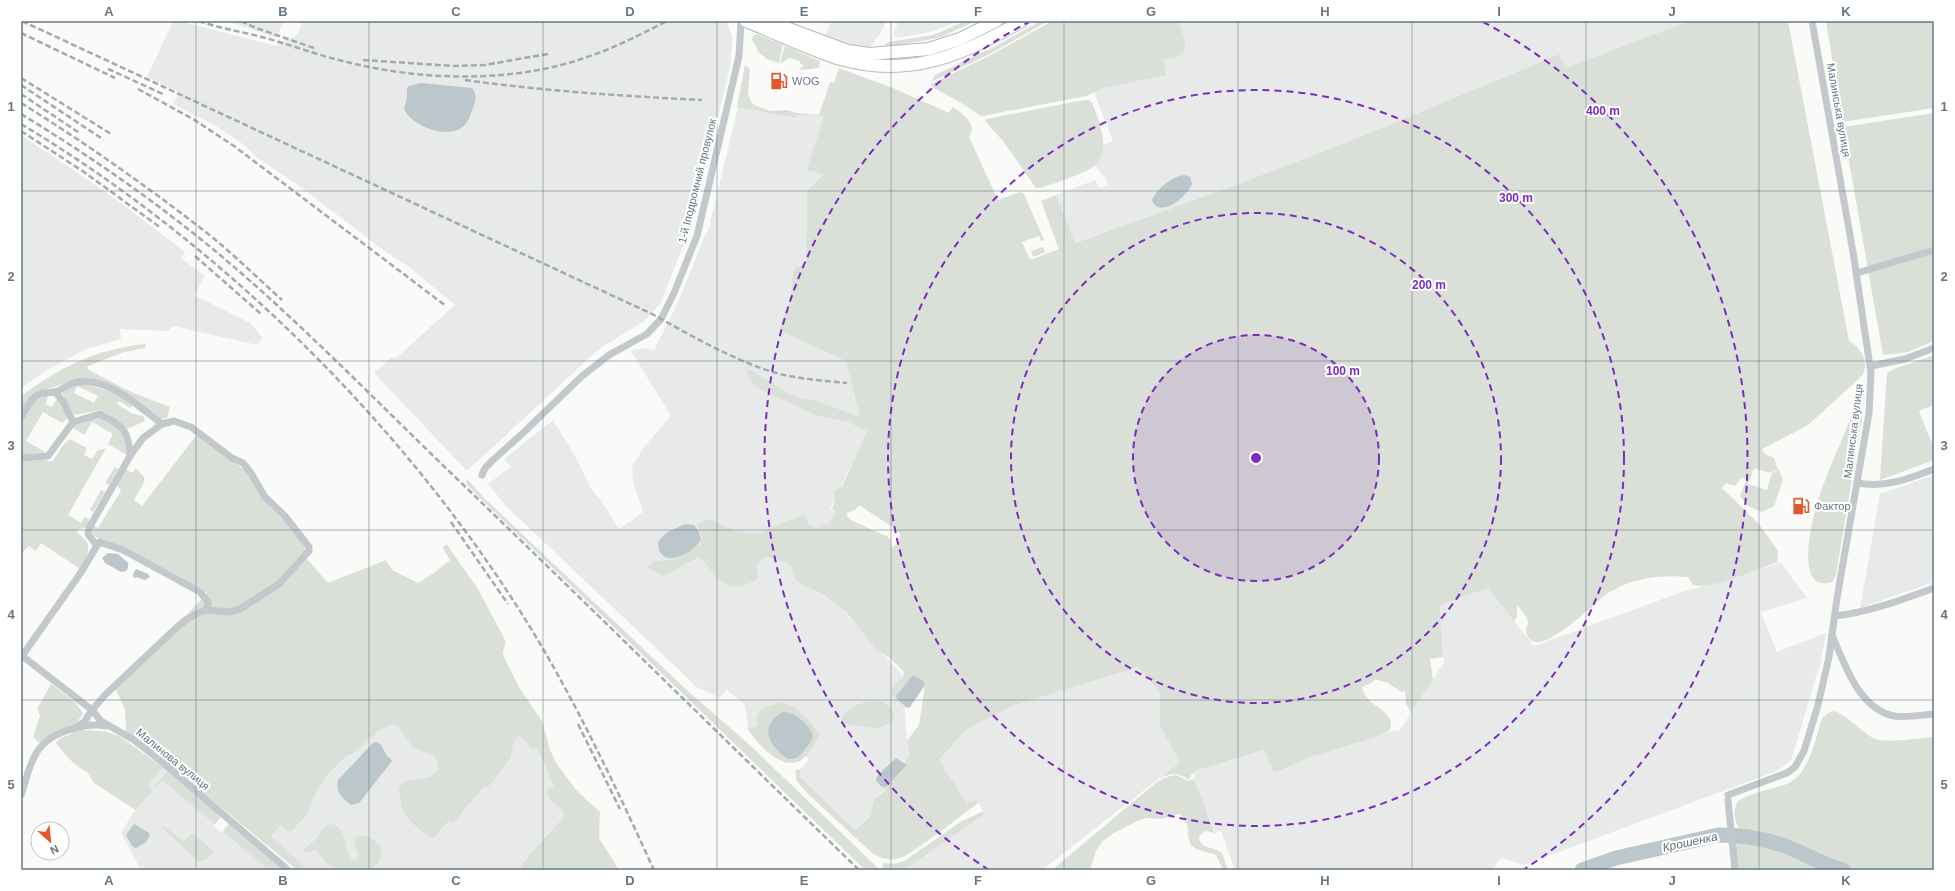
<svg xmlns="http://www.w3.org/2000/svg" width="1955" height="891" font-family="Helvetica,sans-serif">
  <rect width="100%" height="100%" fill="#fafaf8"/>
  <!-- built -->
  <g fill="#e8e9e9">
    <path d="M 173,21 L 179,21 L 276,46 L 298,34 L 303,21 L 726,21 L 732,36 L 732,47 L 730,67 L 697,203 L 690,227 L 661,303 L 643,322 L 599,349 L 467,471 L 374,373 L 392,357 L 395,359 L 455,305 L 407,265 L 390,255 L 303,189 L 258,158 L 240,142 L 216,126 L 173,104 L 179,92 L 147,77 Z"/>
    <path d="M 227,21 L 283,21 L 277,38 Z"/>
    <path d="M 832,21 L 886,21 L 880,34 L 870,47 L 844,44 L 824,38 Z"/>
    <path d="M 899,21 L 958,21 L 931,32 L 897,38 L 893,34 Z"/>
    <path d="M 1060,21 L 1689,21 L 1565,68 L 1560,54 L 1360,137 L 1233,186 L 1074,243 L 1056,195 L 1095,180 L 1099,188 L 1108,185 L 1105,178 L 1095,165 L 1098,163 L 1103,153 L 1103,145 L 1113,141 L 1094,92 L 1086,96 L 981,116 L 954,99 Z"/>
    <path d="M 738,107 L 796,118 L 797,115 L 824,116 L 806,170 L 824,174 L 807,191 L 806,267 L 795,267 L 793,271 L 790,300 L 780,330 L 847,361 L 860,417 L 870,427 L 830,508 L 836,512 L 833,599 L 902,675 L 909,768 L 874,799 L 870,817 L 855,830 L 800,777 L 800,770 L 809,759 L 806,756 L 800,761 L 786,763 L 766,751 L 748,729 L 745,705 L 727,690 L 720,698 L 698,688 L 507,507 L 488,484 L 511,467 L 504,459 L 553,420 L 578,461 L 590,487 L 603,503 L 619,529 L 643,512 L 633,481 L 632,466 L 645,446 L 671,416 L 631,351 L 643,348 L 654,350 L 677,305 L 706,233 L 711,226 L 710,223 Z"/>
    <path d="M 21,135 L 113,197 L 185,252 L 181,258 L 205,276 L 194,295 L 250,323 L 263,338 L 257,345 L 173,326 L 168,331 L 120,329 L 121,339 L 86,349 L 47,370 L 21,388 Z"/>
    <path d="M 1934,475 L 1934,582 L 1860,608 L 1880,494 Z"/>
    <path d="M 1780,562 L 1807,598 L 1761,612 L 1777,652 L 1826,633 L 1819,670 L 1817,673 L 1792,758 L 1786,765 L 1774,772 L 1524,865 L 1502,858 L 1498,861 L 1493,870 L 1235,870 L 1221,831 L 1215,832 L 1207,811 L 1204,810 L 1194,779 L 1195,773 L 1198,770 L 1264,750 L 1274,773 L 1313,756 L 1396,730 L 1399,731 L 1444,663 L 1440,605 L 1488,588 L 1534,646 L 1682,592 L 1746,574 Z"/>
    <path d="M 1138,667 L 1160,692 L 1160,726 L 1180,762 L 1042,870 L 908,870 L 906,868 L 983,815 L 984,812 L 976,799 L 967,803 L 939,760 L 963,733 L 971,726 L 1015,705 Z"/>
    <path d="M 389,713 L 530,734 L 594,870 L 308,870 L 271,836 L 319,783 Z"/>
    <path d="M 163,767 L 221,817 L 214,826 L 221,833 L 229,824 L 282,870 L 141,870 L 121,833 L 133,813 L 153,790 L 148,785 Z"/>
  </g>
  <!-- green -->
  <g fill="#dadfd7" fill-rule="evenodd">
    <path d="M 966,21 L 976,21 L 941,37 L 891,47 L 884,45 L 889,42 L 933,35 Z"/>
    <path d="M 1040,21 L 1048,21 L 988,55 L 931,82 L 935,75 L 996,46 Z"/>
    <path d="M 1052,21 L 1179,21 C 1185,44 1195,56 1164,59 L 1166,75 L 1103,88 L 1086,96 L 982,116 L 962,103 L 932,87 L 931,84 L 989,56 Z"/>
    <path d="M 1689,21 L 1788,21 L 1849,341 C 1861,347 1870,363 1862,376 L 1808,425 L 1762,449 L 1764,453 L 1774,458 L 1778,469 L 1770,473 L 1754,468 L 1748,484 L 1767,490 L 1772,473 L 1779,469 L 1783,480 L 1774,506 L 1762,512 L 1748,506 L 1740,496 L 1746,480 L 1742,477 L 1735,486 L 1726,483 L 1722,488 L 1759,524 L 1778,551 L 1777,562 C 1759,569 1710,590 1693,585 L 1688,577 C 1665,575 1640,577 1619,587 C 1614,590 1607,593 1603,597 C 1592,606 1544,653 1531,640 C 1527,637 1526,634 1526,629 C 1532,619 1523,613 1517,605 L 1517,616 L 1514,621 L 1488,588 L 1440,605 L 1443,657 L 1430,659 L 1433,680 L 1411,712 L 1406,704 L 1405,691 L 1401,692 L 1388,683 L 1375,679 L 1373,682 L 1362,687 C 1363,692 1365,696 1368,699 C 1376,708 1395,714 1390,730 L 1376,737 L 1313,756 L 1274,773 L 1264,750 L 1198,770 L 1191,775 L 1189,780 C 1179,772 1169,773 1159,779 L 1180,762 L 1160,726 L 1160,692 L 1138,667 L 1015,705 L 971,727 L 963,733 L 939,760 L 967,803 L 976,799 L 978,803 C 964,813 910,857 897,859 C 888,861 878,857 871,852 L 807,793 L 797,781 L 795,772 L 797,769 L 800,770 L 800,777 L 855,830 L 870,817 L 874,799 L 886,790 L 882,787 L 887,786 L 907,766 L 905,763 L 909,756 L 907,741 L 919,725 L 925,685 L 913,675 L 896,696 L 897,699 L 890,693 C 892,684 904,681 904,672 L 890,658 L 877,650 L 846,612 L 823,594 L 799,583 L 795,578 L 791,566 L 787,562 L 767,557 L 763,558 L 758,562 L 757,567 L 758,578 C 754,582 750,583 744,585 C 722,593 713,567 698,557 L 664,576 L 648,568 L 648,566 L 654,561 L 673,560 L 678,558 L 701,544 L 702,536 L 697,525 L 706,520 L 712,520 L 735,531 L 752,534 L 761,533 L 767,529 L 803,515 L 806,517 L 808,523 L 818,529 L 823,524 L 829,525 L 836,512 L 832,508 L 835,500 L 834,491 L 842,486 L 846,478 L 867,431 L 848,422 L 816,415 L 763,391 L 755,385 L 746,374 L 749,369 L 789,394 L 803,399 L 814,400 L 860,417 L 846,361 L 779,330 L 790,300 L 793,271 L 795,267 L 806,266 L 807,191 L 824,174 L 806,170 L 824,116 L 797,115 L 796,118 L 737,107 L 745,65 L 750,69 L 748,93 L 751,102 L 754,105 L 771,111 L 787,110 L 797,113 L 819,115 L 830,82 L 834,83 L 839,68 L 893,88 L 949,113 L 953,107 C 963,114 978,124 969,137 L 998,200 L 1020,192 L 1024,194 L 1044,240 L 1041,241 L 1039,236 L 1022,242 L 1030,260 L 1059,249 L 1041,201 L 1056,195 L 1075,243 L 1233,186 L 1360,137 L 1560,54 L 1565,68 ZM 859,505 L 894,528 L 900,534 L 899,543 L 891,548 L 891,541 L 888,537 L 851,520 L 847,516 L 847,513 L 855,510 Z"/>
    <path d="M 1826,21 L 1934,21 L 1934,108 L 1842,122 Z"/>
    <path d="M 756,34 L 783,45 L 779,63 L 767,59 L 757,51 L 758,50 L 752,40 L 753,36 Z"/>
    <path d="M 785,46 L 820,61 L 819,68 L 801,70 L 800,69 L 804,65 L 800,64 L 800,61 L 790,58 L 780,63 Z"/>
    <path d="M 1084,100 L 1089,100 L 1092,103 C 1098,118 1109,145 1100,160 C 1093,172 1053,184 1039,188 L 1036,188 L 1003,141 L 985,121 L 986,119 Z"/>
    <path d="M 1934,113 L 1934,341 L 1908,352 L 1883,355 L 1843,127 Z"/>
    <path d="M 1043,247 L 1045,252 L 1033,257 L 1031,251 Z"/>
    <path d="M 146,344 L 145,348 L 124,352 L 88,366 L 87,369 L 131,392 L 170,407 L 167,418 L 161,419 L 125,393 L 72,381 L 45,390 L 21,412 L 21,396 C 61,367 96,349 146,344 Z"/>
    <path d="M 1934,355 L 1934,405 L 1919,411 L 1934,449 L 1934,460 L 1880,480 L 1887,373 L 1894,369 Z"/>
    <path d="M 85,384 L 118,394 L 132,404 L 132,406 L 130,408 L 119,401 L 117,404 L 133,414 L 143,416 L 145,420 L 143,422 L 127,429 L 120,422 L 101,410 L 74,415 L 62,393 L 77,385 ZM 77,386 L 98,396 L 94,403 L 74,393 Z"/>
    <path d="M 42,396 L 48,396 L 46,404 L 52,407 L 57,399 L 61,402 L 67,418 L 62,423 L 43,412 L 26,441 L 45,452 L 21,455 L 21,422 L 34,403 Z"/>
    <path d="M 1858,409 L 1862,411 L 1862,418 L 1836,575 L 1832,582 C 1788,595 1817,500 1824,483 C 1832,461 1842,440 1851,418 L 1854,411 Z"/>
    <path d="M 99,416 L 122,430 L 127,454 L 125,454 L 108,444 L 113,434 L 92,422 L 84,435 L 72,427 L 75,424 Z"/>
    <path d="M 198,433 L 220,453 L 246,471 L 258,490 L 303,542 L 307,559 L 328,583 L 386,560 L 392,570 L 418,583 L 434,573 L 450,560 L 443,548 L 445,545 L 447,545 L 478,589 L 506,642 L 503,651 L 503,655 L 520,689 L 542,721 L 550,750 L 556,763 L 577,791 L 600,812 L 599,838 L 619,870 L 520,870 L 521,865 L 564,817 L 564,812 C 558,803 549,805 547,790 L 554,786 L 537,748 L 531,749 L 523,738 L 519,736 L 514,740 L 510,759 L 488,787 L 483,787 L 453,823 L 449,820 L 434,838 C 423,833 406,820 402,808 C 400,802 401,795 398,789 L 404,782 C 419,778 449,780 434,755 L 413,748 L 398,725 L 393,724 L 380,730 L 351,755 L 347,755 L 330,772 L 317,790 L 307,814 L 292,831 L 287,831 L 281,825 L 271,836 L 308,870 L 297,870 L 149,748 L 126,731 L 125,709 L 115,688 L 146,659 L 207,593 L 134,553 L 98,538 L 93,535 L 91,531 L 93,524 L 98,528 L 121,491 L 117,485 L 126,469 L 132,473 L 136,468 L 144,477 L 144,482 L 134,500 L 142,506 Z"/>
    <path d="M 70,439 L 87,448 L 84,455 L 92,459 L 97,451 L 106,448 L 68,515 L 81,523 L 85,517 L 90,520 L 85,528 L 79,529 L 77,533 C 94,544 89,554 80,569 L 41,543 L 36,551 L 29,546 L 21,554 L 21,461 L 45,460 L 52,462 L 64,444 Z"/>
    <path d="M 115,467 L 118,469 L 109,485 L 105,483 Z"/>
    <path d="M 467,479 L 484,498 L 690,693 L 752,747 L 880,870 L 865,870 L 473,491 L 466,483 Z"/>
    <path d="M 101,490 L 105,492 L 93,512 L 90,510 Z"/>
    <path d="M 51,684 L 75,702 L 83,713 C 79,725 50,741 38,742 L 33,737 L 40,716 L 37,709 Z"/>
    <path d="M 869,701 C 881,701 891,702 894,715 L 892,722 L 878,728 L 843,724 L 841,721 C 844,709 858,704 869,701 Z"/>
    <path d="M 779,703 C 794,702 810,721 819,733 C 818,741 813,746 809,752 C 790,780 759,747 748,729 L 757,726 C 755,708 764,708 779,703 ZM 771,720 L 813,738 L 803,753 L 791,760 C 774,752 763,739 771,720 Z"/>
    <path d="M 1835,711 C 1849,717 1859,730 1873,738 C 1884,744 1920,738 1934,737 L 1934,870 L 1735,870 L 1730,835 L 1744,835 C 1735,824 1731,814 1738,801 C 1753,792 1771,790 1787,784 C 1810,774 1815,739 1822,718 L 1828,713 Z"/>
    <path d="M 80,730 L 104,731 L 119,736 L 163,767 L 148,785 L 153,790 L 136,810 L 94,783 L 87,772 L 81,769 L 68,758 L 56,743 L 59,739 Z"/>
    <path d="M 167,771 L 221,817 L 215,824 L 162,780 L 156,787 L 155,786 Z"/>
    <path d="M 1176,775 L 1188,781 L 1194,779 L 1215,834 C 1208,830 1203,830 1199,837 C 1200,850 1214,846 1222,853 L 1228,870 L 1223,870 L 1216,855 C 1211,853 1196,850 1193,847 C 1184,838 1193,821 1179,814 L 1161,819 L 1147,818 L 1137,821 L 1112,834 L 1102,842 L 1096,851 L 1090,870 L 1052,870 L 1157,782 L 1167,777 Z"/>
    <path d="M 984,811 L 983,815 L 907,868 L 908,870 L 885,870 L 882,865 L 884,863 L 894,864 L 904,861 L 962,821 Z"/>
    <path d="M 229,824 L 282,870 L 269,870 L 225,833 L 222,833 Z"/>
    <path d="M 333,824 C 349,832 343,848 352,860 L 356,860 L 359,856 L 355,844 L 355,839 C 363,831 374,840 381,846 C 382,870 369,870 350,870 C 342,870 335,870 329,865 C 323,861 321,855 317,850 L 304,852 L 303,850 L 315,840 L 327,825 Z"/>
    <path d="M 162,825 L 184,842 L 192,833 L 214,851 L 206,860 L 198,861 L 163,828 Z"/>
  </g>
  <!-- water -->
  <g fill="#bbc7cb">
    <path d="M 421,83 L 472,88 C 477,94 476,100 473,108 C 470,115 468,124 461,128 C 445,139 411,125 404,109 L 407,98 L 407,88 L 409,86 Z"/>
    <path d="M 1184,175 L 1190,177 L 1192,184 C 1188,196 1159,220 1152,200 C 1157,188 1172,177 1184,175 Z"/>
    <path d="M 685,524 L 694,525 L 699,532 L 701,540 C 692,554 659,572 658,542 L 666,533 Z"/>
    <path d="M 108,553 L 118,554 L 128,563 L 128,568 L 126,571 L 121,572 L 105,563 L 102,558 Z"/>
    <path d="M 136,569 L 148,574 L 150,577 L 145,580 L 136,577 L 134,579 L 133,574 Z"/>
    <path d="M 913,675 L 923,681 L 925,685 L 910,707 L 907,708 L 897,699 L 896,696 Z"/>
    <path d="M 783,712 C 793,711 809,724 813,735 C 813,740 809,744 806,748 C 803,753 798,759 792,759 C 787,760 782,755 779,752 C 764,738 764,722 783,712 Z"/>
    <path d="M 374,742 C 382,742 382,748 386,754 C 387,757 391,758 392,761 L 359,803 L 351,805 C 343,798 335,793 338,780 Z"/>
    <path d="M 896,758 L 907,765 L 887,786 L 882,787 L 876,781 L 877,776 Z"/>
    <path d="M 134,824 L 149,833 L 150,835 L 146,842 L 136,848 L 132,846 L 126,835 Z"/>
  </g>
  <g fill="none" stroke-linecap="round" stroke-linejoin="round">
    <!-- river -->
    <path stroke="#bbc7cb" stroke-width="15" d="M 1582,870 L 1616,858 L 1718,835 C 1740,835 1761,838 1782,845 C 1803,852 1820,864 1843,870"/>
    <!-- primary casing -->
    <g stroke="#b5babe" stroke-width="14">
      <g id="primary">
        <path d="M 746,21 C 776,33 806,48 837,58 C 908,79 961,56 1022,21"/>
        <path d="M 768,21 L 848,51 L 869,54 L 929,49 L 960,39 L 996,21"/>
      </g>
    </g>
    <!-- street -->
    <g stroke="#c3c8cc" stroke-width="7">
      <path d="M 1857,273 L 1934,250"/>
      <path d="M 1871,366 L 1905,359 L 1934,348"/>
      <path d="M 55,392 L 63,401 L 73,422"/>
      <path d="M 21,417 C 26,410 31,397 40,394 C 45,392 51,393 56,392 C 63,389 70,383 78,382 C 109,377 139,407 162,424 L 174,421 L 191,427 L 232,458 L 243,463 L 251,473 L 265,497 L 285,516 L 309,547 L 309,551 L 279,584 L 240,609 L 229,612 L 207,610 L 198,613 L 187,619 L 176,628 L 105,695 L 92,710 L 84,722 L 73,729"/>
      <path d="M 130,456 L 143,438 L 162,424"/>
      <path d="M 21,458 L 48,456 L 73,422 L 100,414 C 122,426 129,429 130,456 L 89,528 L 88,534 L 97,546"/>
      <path d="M 482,475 L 485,468 L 493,460 L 522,434 L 581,377 L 609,355 L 647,334 L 661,319 L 674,293 L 697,236 L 739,56 L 741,21"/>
      <path d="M 1857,483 C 1886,488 1908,479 1934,469"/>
      <path d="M 1835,616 C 1869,612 1901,600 1934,588"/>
      <path d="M 1832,635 C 1844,663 1859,709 1894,716 C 1907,718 1921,715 1934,714"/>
      <path d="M 21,655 L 92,710 L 101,721 L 134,740 L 161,761 L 288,870"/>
      <path d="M 22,656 L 82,571 L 99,542 L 123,550 L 200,592 L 208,602 L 207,610"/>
      <path d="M 21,795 C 26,781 29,764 37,752 C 49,732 85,722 107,726"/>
      <path d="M 1728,795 L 1787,773 L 1795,767 L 1804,751 L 1818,705 L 1829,657 L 1837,598 L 1869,413 L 1871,373 L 1853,252 L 1812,21"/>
      <path d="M 1728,800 L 1735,870"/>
    </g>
    <!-- primary -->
    <use href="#primary" stroke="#fff" stroke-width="12"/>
    <!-- rail -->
    <g stroke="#a2aab0" stroke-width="2.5" stroke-dasharray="6 3" stroke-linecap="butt">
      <path d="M 22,21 L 652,314 C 690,335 738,363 780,374 C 802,379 824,381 847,383"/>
      <path d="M 199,21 C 219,28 238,31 258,36 C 289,44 319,56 351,63 C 425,81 515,83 587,57 C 615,48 641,34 667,21"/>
      <path d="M 241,21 L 256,28 L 314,48"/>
      <path d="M 21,33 L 115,78"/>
      <path d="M 363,60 L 454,66 L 484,65 L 548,54"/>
      <path d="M 108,69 L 163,94"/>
      <path d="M 21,78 L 111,134"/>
      <path d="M 465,80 C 544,91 622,96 702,100"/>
      <path d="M 21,85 L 104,140"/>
      <path d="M 138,89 L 193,119 L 234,146 L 446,306"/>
      <path d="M 21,94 L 78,132"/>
      <path d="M 21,103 C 87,144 151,189 212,237 C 236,257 259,279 282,300"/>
      <path d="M 21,114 C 90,156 158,203 220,255 C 301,323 375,400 452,474 C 588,605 723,738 859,870"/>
      <path d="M 21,124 C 227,247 420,440 542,647 C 584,719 619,794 654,870"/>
      <path d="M 21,131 L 84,172 L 161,228"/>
      <path d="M 195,256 L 261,314"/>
      <path d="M 451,522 L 508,604"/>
      <path d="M 578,724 L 620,809"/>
    </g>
  </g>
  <!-- grid -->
  <path fill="none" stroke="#657683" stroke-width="1" stroke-opacity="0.55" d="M 196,21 L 196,870M 369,21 L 369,870M 543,21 L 543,870M 717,21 L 717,870M 891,21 L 891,870M 1064,21 L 1064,870M 1238,21 L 1238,870M 1412,21 L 1412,870M 1586,21 L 1586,870M 1759,21 L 1759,870M 21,191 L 1934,191M 21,361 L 1934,361M 21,530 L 1934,530M 21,700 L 1934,700"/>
  <!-- distance rings -->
  <circle cx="1256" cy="458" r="123" fill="#7b2cbf" fill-opacity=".12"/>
  <g fill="none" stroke="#7b2cbf" stroke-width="2" stroke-dasharray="7 5">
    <circle cx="1256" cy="458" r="123"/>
    <circle cx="1256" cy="458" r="245"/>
    <circle cx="1256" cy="458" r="368"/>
    <path d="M989 870A491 491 0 0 1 1029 22M1483 22A491 491 0 0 1 1523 870"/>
  </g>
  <!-- icons -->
  <defs>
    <g id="fuel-bare" transform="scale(1.38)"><path d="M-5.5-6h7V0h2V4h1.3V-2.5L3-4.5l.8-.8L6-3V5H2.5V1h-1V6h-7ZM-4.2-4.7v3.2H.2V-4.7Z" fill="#e4572e" stroke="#fff" stroke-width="2.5" paint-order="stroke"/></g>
  </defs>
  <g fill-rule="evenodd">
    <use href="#fuel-bare" x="779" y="81"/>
    <use href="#fuel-bare" x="1801" y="506"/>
  </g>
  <g text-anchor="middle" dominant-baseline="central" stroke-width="4" stroke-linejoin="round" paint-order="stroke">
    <!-- poi labels -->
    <g font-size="11" fill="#657683" stroke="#fff" text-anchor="start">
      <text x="792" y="81">WOG</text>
      <text x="1814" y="506">Фактор</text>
    </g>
    <!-- street labels -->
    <g font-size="11" fill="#657683" stroke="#fff">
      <text transform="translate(1839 110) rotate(80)">Малинська вулиця</text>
      <text transform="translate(697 181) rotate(-76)">1-й Іподромний провулок</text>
      <text transform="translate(1853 431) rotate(-83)">Малинська вулиця</text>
      <text transform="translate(173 759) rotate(39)">Малинова вулиця</text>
    </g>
    <!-- water labels -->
    <g font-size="12" font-style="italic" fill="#60757c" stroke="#fff">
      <text transform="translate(1690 842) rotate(-12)">Крошенка</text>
    </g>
  </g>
  <circle cx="1256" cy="458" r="6" fill="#7b2cbf" stroke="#fff" stroke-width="2"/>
  <g font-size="12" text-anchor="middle" font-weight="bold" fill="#7b2cbf" stroke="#fff" stroke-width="4" stroke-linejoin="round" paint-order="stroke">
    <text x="1603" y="115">400 m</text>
    <text x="1516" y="202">300 m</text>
    <text x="1429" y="289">200 m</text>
    <text x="1343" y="375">100 m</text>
  </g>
  <!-- border -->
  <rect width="1955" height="891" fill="none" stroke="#ffffff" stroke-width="44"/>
  <!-- north arrow -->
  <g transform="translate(50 841) rotate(153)"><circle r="19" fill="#ffffff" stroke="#c1c8cd"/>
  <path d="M0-3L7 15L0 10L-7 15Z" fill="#e4572e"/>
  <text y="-6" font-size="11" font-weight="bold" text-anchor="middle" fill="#657683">N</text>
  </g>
  <rect x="22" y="22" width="1911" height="847" fill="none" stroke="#657683" stroke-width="1.5"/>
  <g font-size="13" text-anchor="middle" font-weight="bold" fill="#657683">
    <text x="109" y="16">A</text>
    <text x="283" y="16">B</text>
    <text x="456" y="16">C</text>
    <text x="630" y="16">D</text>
    <text x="804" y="16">E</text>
    <text x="978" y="16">F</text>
    <text x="1151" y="16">G</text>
    <text x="1325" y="16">H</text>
    <text x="1499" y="16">I</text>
    <text x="1672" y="16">J</text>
    <text x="1846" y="16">K</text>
    <text x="11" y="111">1</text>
    <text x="1944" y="111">1</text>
    <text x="11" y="281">2</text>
    <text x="1944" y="281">2</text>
    <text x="11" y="450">3</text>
    <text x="1944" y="450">3</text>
    <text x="11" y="619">4</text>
    <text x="1944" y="619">4</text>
    <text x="11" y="789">5</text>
    <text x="1944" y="789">5</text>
    <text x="109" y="885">A</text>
    <text x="283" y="885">B</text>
    <text x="456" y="885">C</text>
    <text x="630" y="885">D</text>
    <text x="804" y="885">E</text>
    <text x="978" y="885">F</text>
    <text x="1151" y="885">G</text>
    <text x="1325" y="885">H</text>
    <text x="1499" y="885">I</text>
    <text x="1672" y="885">J</text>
    <text x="1846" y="885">K</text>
  </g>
</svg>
